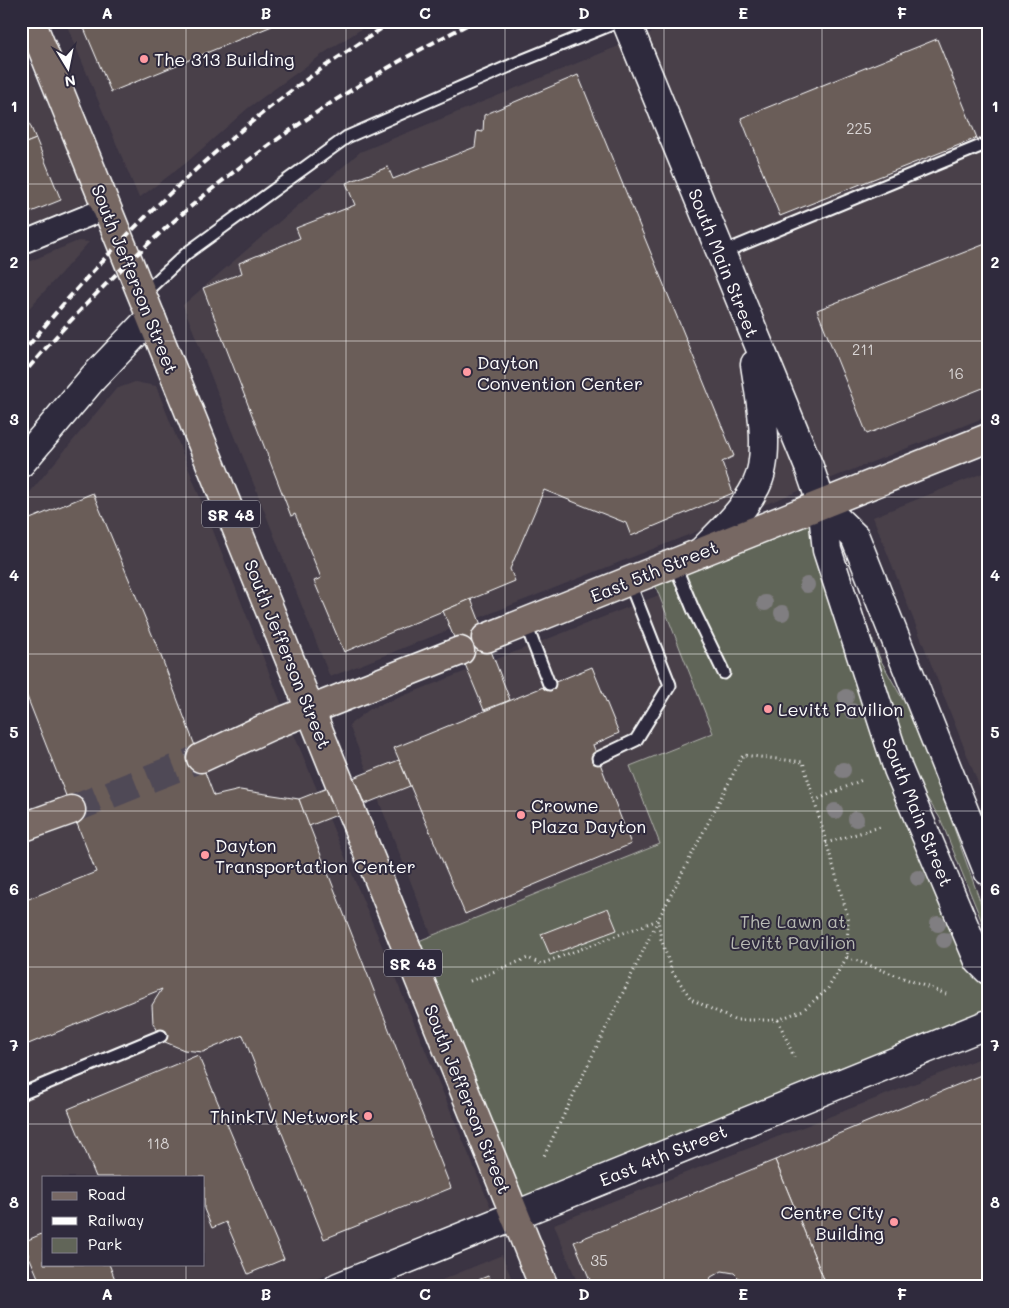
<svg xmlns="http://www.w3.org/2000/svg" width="1009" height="1308" font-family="Mali,sans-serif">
  <rect width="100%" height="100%" fill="#3b3443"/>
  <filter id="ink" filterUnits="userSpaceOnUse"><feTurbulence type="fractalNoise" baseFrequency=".02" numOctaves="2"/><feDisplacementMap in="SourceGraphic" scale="10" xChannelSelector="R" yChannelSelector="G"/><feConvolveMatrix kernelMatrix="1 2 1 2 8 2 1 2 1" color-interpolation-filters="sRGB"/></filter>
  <g filter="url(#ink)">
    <!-- built -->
    <g fill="#49404a" fill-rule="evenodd">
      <path d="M 65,21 L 374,21 L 327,51 L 248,108 L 186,163 L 139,198 Z"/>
      <path d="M 680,21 L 988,21 L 988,416 L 330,677 L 183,305 L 360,152 Z"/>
      <path d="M 21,41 L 89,201 L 21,230 Z"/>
      <path d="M 78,241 L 89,242 L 21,317 L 21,265 Z"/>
      <path d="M 135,382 L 156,386 L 283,708 L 491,1208 L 297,1287 L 21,1287 L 21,503 L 116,389 ZM 44,1177 L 204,1177 L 204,1264 L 44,1264 Z"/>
      <path d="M 988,471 L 988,808 L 873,517 Z"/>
      <path d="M 659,595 L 713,733 L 661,844 L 432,936 L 349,725 L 370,709 Z"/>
      <path d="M 988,1055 L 988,1287 L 579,1287 L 554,1224 Z"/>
      <path d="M 502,1255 L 515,1287 L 425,1287 Z"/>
    </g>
    <!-- green -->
    <g fill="#616558" stroke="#b0b2ac">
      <path d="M 822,505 L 827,550 L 988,970 L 988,1024 L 515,1215 L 406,946 L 660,844 L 630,766 L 713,733 L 650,572 Z"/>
      <path d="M 852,588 L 880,659 L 917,725 L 988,923 L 988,937 L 940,818 L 915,780 Z"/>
    </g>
    <!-- building -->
    <g fill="#6a5d59" stroke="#fff">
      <path d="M 81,21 L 270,21 L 272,26 L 111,92 Z"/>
      <path d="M 937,39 L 977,138 L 780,216 L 741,118 Z"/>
      <path d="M 578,75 L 734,456 L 722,462 L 733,493 L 631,536 L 626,523 L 544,490 L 510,569 L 515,581 L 344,652 L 314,581 L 321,578 L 295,514 L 291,516 L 203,288 L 242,273 L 239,263 L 300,238 L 296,228 L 355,205 L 346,183 L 388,167 L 393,179 L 475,147 L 477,131 L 483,132 L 484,115 Z"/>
      <path d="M 21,104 L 36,139 L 21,145 Z"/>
      <path d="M 36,139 L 61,200 L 21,216 L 21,145 Z"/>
      <path d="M 988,243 L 988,386 L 867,434 L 817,310 Z"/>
      <path d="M 93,493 L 161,656 L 214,796 L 240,790 L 299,799 L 451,1188 L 324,1239 L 243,1035 L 203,1052 L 184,1050 L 165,1042 L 153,1023 L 152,1005 L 162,989 L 21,1047 L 21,902 L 96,872 L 24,689 L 21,691 L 21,528 L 30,519 Z"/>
      <path d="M 471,599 L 510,700 L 484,710 L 443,611 Z"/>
      <path d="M 592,667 L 619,733 L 593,745 L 631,844 L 465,914 L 394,748 Z"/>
      <path d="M 399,760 L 410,786 L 309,826 L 299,799 Z"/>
      <path d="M 608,908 L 617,930 L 550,955 L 541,934 Z"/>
      <path d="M 198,1055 L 284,1259 L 248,1274 L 226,1222 L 212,1228 L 204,1209 L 204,1177 L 96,1177 L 68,1109 Z"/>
      <path d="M 981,1075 L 988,1092 L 988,1285 L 983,1287 L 827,1287 L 775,1160 Z"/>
      <path d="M 775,1160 L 827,1287 L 742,1287 L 738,1277 L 734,1273 L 722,1271 L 711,1277 L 707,1287 L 593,1287 L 574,1242 Z"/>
      <path d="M 44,1233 L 44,1264 L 109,1264 L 118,1287 L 42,1287 L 23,1242 Z"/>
      <path d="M 488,1276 L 493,1287 L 461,1287 Z"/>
    </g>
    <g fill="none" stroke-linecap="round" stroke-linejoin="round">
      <!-- primary-tunnel -->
      <path stroke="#4f4856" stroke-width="28" stroke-dasharray="28 14" stroke-linecap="butt" d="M 71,810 L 201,758"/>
      <!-- service casing -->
      <g stroke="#fff" stroke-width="15">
        <g id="service">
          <path d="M 721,253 L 988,143"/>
          <path d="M 142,295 L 187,253 L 347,137 L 521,61 L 620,21"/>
          <path d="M 674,563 L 693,609 L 724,673"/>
          <path d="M 525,622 L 549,684"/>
          <path d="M 598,758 L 636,740 L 670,685 L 629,581"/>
          <path d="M 21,1094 L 161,1036"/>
        </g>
      </g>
      <!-- minor casing -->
      <g stroke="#fff" stroke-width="25">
        <path id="minor" d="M 21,243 L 107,208"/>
      </g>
      <!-- tertiary casing -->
      <g stroke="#fff" stroke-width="31">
        <g id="tertiary">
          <path d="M 626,21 L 809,467 L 822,505 L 827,550 L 898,769 L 979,961 L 988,970"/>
          <path d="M 21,463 L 93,378 L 151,317"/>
          <path d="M 822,505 L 855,537 L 988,871"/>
          <path d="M 701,552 C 721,532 743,512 756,486 C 772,454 760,399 755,364"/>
        </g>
      </g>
      <!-- secondary casing -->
      <g stroke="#fff" stroke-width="31">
        <path id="secondary" d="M 338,1287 L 988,1024"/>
      </g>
      <!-- primary casing -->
      <g stroke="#fff" stroke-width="31">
        <g id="primary">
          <path d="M 31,21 L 544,1287"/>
          <path d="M 486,638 L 988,438"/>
          <path d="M 201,758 L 270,726 L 460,651"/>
          <path d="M 21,828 L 71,810"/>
        </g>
      </g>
      <!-- path -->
      <g stroke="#fff" stroke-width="3" stroke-dasharray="1 4" stroke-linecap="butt">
        <path d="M 814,801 L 862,780"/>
        <path d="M 826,843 L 880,827"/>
        <path d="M 847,957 L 946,994"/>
        <path d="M 470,981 L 528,958 L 541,964 L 658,920 L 743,755 L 803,762 L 848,917 L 847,957 L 827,990 L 803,1010 L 778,1020 L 734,1020 L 691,999 L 672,971 L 661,939 L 658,920 L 543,1158"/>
        <path d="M 778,1020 L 794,1057"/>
      </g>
      <!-- service -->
      <use href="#service" stroke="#2f2a3d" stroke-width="11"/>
      <!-- minor -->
      <use href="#minor" stroke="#2f2a3d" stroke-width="21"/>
      <!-- tertiary -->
      <use href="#tertiary" stroke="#2f2a3d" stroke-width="28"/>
      <!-- secondary -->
      <use href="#secondary" stroke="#2f2a3d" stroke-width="28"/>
      <!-- primary -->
      <use href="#primary" stroke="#776864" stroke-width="28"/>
      <!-- rail -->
      <g stroke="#fff" stroke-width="4" stroke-dasharray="8 4" stroke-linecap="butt">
        <path d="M 21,355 C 101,254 203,155 307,79 C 335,59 364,41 392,21"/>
        <path d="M 21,377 C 146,227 300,108 475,21"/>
      </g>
    </g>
    <!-- trees -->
    <g fill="#807e81">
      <circle cx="807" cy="585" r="8"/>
      <circle cx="765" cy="603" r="8"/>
      <circle cx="782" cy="613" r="8"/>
      <circle cx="846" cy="697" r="8"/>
      <circle cx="852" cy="711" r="8"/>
      <circle cx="843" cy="770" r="8"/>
      <circle cx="835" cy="811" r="8"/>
      <circle cx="856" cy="819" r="8"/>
      <circle cx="918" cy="878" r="8"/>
      <circle cx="938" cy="924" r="8"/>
      <circle cx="944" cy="940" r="8"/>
    </g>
  </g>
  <!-- grid -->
  <path fill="none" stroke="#fff" stroke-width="1" stroke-opacity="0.55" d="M 186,21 L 186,1177M 346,21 L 346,1287M 505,21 L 505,1287M 664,21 L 664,1287M 822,21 L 822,1287M 21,184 L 988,184M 21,341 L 988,341M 21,497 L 988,497M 21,654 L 988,654M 21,811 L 988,811M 21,967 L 988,967M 21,1124 L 988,1124M 186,1264 L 186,1287"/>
  <!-- markers -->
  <g fill="#ff9aa2" stroke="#2f2a3d" stroke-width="2">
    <circle cx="144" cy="59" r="5"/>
    <circle cx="467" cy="372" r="5"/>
    <circle cx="768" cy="709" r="5"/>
    <circle cx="521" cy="815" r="5"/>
    <circle cx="205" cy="855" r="5"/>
    <circle cx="368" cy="1116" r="5"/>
    <circle cx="894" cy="1222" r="5"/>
  </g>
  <g text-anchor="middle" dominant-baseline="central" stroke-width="4" stroke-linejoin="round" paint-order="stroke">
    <!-- number labels -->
    <g font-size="15" fill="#dad6d6">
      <text x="859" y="128">225</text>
      <text x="863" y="349">211</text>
      <text x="956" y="373">16</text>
      <text x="158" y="1143">118</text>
      <text x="599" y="1260">35</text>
    </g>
    <!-- shield labels -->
    <g fill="#2f2a3d" stroke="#c1bfc5" stroke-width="1">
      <rect x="202" y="500.5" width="58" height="27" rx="4"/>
      <rect x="384" y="949.5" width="58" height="27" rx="4"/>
    </g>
    <g font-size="16" font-weight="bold" fill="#fff">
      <text x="231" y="514">SR 48</text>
      <text x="413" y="963">SR 48</text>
    </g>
    <!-- poi labels -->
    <g font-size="18" fill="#fff" stroke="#2f2a3d" text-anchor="start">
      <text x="154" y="59">The 313 Building</text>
      <text x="477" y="362">Dayton<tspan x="477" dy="21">Convention Center</tspan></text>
      <text x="778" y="709">Levitt Pavilion</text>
      <text x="531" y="805">Crowne<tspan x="531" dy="21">Plaza Dayton</tspan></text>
      <text x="215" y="845">Dayton<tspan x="215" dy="21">Transportation Center</tspan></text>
      <text x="358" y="1116" text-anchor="end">ThinkTV Network</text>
      <text x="884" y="1212" text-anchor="end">Centre City<tspan x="884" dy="21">Building</tspan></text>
    </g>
    <!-- street labels -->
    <g font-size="18" fill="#fff" stroke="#2f2a3d">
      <text transform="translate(724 263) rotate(68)">South Main Street</text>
      <text transform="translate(135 279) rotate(68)">South Jefferson Street</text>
      <text transform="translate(654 571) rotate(-22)">East 5th Street</text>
      <text transform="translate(288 654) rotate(68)">South Jefferson Street</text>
      <text transform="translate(918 812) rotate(68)">South Main Street</text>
      <text transform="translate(468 1099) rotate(68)">South Jefferson Street</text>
      <text transform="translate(663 1155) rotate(-22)">East 4th Street</text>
    </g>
    <!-- park labels -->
    <g font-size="18" fill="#b8bab4" stroke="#2f2a3d">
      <text x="793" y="921">The Lawn at<tspan x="793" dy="21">Levitt Pavilion</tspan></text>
    </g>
  </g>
  <!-- margin -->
  <rect width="1009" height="1308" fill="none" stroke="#2f2a3d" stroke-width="55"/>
  <!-- legend -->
  <rect x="42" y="1176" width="162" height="90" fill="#2f2a3d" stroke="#827f8b"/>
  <rect x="52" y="1192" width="25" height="8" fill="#776864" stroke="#827f8b"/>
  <text x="88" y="1200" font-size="15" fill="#ffffff">Road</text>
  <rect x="52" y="1217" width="25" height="8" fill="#ffffff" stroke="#827f8b"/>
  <text x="88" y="1226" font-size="15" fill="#ffffff">Railway</text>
  <rect x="52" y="1238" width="25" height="15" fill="#616558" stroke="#827f8b"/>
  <text x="88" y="1250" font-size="15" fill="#ffffff">Park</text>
  <!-- north arrow -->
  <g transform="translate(68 68) rotate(170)" stroke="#2f2a3d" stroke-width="4" paint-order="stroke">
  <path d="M0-4L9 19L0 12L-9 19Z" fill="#ffffff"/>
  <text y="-8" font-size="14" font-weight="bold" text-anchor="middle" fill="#ffffff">N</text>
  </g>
  <rect x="28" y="28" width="954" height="1252" fill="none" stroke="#fff" stroke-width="2"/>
  <g font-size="16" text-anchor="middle" font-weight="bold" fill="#fff">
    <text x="107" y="19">A</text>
    <text x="266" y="19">B</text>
    <text x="425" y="19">C</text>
    <text x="584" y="19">D</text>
    <text x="743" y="19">E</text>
    <text x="902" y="19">F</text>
    <text x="14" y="112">1</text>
    <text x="995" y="112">1</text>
    <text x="14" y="268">2</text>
    <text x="995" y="268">2</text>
    <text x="14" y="425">3</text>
    <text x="995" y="425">3</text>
    <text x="14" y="581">4</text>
    <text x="995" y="581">4</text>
    <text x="14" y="738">5</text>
    <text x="995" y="738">5</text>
    <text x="14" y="895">6</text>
    <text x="995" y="895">6</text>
    <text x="14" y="1051">7</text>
    <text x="995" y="1051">7</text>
    <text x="14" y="1208">8</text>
    <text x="995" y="1208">8</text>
    <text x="107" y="1300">A</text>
    <text x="266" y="1300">B</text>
    <text x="425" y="1300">C</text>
    <text x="584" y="1300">D</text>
    <text x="743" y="1300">E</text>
    <text x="902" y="1300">F</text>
  </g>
</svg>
